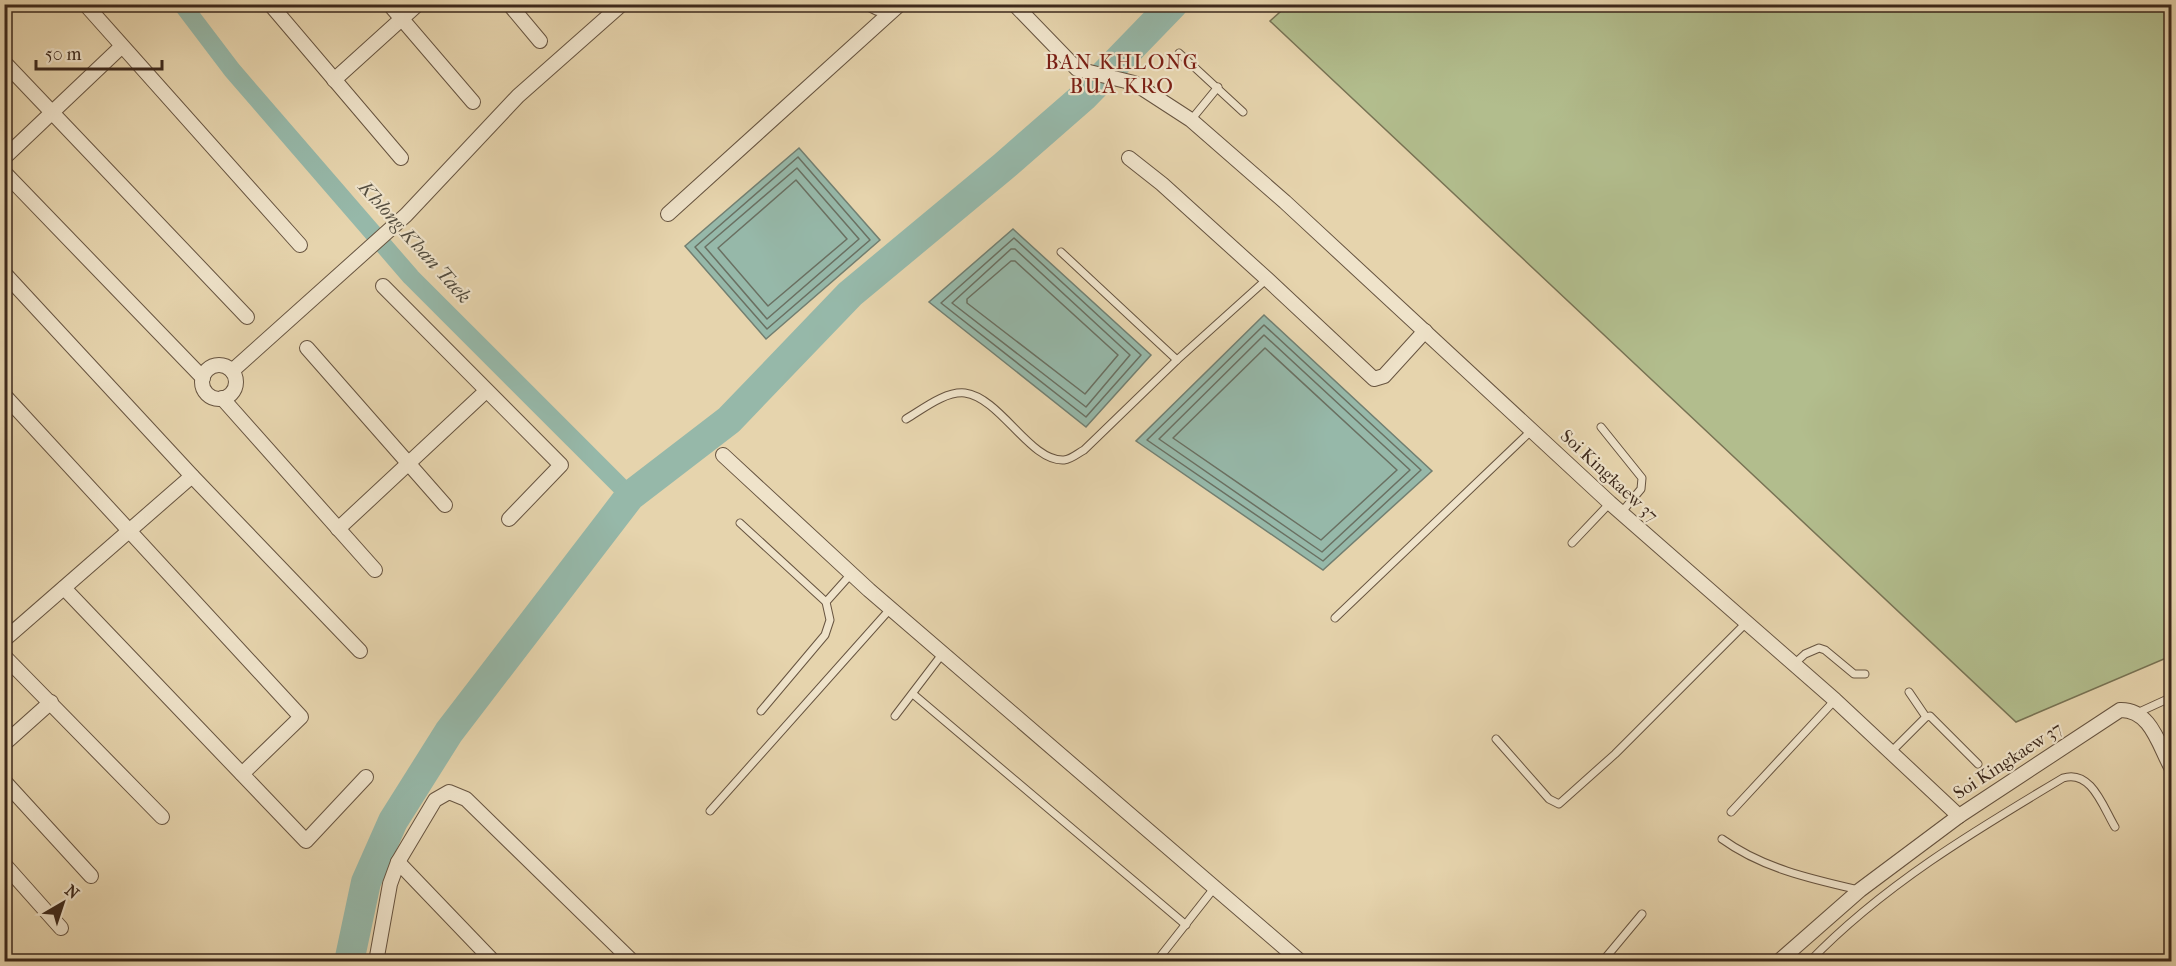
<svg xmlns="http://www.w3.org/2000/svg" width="2176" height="966" font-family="'IM FELL French Canon',serif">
  <rect width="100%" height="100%" fill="#e6d4ad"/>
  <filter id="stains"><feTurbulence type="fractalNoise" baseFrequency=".00333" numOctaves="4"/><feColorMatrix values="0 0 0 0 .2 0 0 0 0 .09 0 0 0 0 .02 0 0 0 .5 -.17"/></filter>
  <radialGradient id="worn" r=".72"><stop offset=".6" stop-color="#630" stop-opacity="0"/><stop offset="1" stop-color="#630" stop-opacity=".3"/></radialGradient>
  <!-- green -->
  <path fill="#b2bd8d" stroke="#787354" stroke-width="1.5" d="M 1289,4 L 2171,5 L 2171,656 L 2016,722 L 1270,21 Z"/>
  <!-- water -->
  <g fill="#96b8a9" stroke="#727f71" stroke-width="1.5">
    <path d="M 799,148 L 880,240 L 766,339 L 685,246 Z"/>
    <path d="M 1013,229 L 1151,355 L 1086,427 L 929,302 Z"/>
    <path d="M 1264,315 L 1432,471 L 1323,570 L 1136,441 Z"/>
  </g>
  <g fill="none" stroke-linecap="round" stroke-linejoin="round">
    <!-- shore -->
    <g stroke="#6a7062" stroke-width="1.5">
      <path d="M 798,157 L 870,240 L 767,329 L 695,247 Z"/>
      <path d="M 797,168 L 859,239 L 767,319 L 705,247 Z"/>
      <path d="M 796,180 L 847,239 L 768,306 L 718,248 Z"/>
      <path d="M 1014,238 L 1141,355 L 1086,417 L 941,303 Z"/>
      <path d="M 1011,249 L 1015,249 L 1130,355 L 1086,407 L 952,303 Z"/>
      <path d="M 1011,261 L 1015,261 L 1118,355 L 1085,394 L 967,303 L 967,299 Z"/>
      <path d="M 1264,325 L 1421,470 L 1323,561 L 1147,440 Z"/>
      <path d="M 1264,335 L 1410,470 L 1322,552 L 1159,439 Z"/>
      <path d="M 1265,348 L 1397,470 L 1321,540 L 1173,438 Z"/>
    </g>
    <!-- canal -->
    <path stroke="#96b8a9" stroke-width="18" d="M 182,4 L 232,70 L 411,277 L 630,496"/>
    <!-- river -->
    <path stroke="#96b8a9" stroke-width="30" d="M 349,962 L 366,882 L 393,821 L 449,732 L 630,496 L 729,420 L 850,294 L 1004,166 L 1083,97 L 1173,4"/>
    <!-- lane casing -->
    <g stroke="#675440" stroke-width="9">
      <g id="lane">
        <path d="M 1179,53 L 1243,112"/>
        <path d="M 1191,120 L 1218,87"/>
        <path d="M 1061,252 L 1177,360"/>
        <path d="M 906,419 C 923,409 945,391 965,393 C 1001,398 1030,462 1064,460 C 1072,459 1078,453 1084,450 L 1177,360 L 1267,279"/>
        <path d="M 1601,427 L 1642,478 L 1641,489 L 1621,513"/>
        <path d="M 740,523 L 826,602"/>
        <path d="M 1572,543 L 1610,503"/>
        <path d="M 1335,618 L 1532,430"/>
        <path d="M 1794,664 L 1805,654 L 1819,648 L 1825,650 L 1854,674 L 1865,674"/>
        <path d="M 1909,692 L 1926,717"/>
        <path d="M 913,694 L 1186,925"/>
        <path d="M 761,711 L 825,635 L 830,620 L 826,602 L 851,574"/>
        <path d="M 2137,713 L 2172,697"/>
        <path d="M 895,716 L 943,653"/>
        <path d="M 1496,739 L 1549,799 L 1559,804 L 1615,754 L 1746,623"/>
        <path d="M 1891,752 L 1926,717 L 1930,716 L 1978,764"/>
        <path d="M 710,811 L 891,608"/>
        <path d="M 1731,812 L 1835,700"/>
        <path d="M 1722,839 C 1762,868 1811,879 1859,890"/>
        <path d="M 1156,962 L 1215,887"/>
        <path d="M 1602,962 L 1642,914"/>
        <path d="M 1809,962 C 1882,886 1974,831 2063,778 C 2091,769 2103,807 2115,827"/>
      </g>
    </g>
    <!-- street casing -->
    <g stroke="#675440" stroke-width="16">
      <g id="street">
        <path d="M 85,4 L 300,245"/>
        <path d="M 270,4 L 401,158"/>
        <path d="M 389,4 L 473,102"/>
        <path d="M 509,4 L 540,41"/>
        <path d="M 870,4 L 878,8 L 885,4"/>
        <path d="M 1014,4 L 1077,69 L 1134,83 L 1191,120 L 1285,202 L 1610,503 L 1835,700 L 1959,816 L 2120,710 C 2151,709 2159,746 2172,769"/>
        <path d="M 4,62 L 247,317"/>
        <path d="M 334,80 L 418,4"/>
        <path d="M 4,158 L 121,47"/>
        <path d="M 1129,158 L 1162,184 L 1267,279 L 1374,379 L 1384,376 L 1425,331"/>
        <path d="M 4,172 L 203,378"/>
        <path d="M 668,214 L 900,4"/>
        <path d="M 4,273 L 192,476 L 360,651"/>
        <path d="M 383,286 L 561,465 L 509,519"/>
        <path d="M 307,348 L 445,505"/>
        <circle cx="219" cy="382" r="17"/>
        <path d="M 232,371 L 406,215 L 518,96 L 622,4"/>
        <path d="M 4,395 L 301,717 L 242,774"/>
        <path d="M 222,398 L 375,570"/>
        <path d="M 723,455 L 869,590 L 1301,962"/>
        <path d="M 338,529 L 485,392"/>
        <path d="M 64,588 L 306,841 L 366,777"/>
        <path d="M 4,640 L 192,476"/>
        <path d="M 4,656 L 162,817"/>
        <path d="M 4,744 L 51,702"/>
        <path d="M 4,781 L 91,876"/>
        <path d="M 398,862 L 494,962"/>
        <path d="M 4,864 L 61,928"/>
        <path d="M 376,962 L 390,884 L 398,862 L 435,800 L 449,792 L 466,799 L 633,962"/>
        <path d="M 1778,962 L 1860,890 L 1959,816"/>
      </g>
    </g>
    <!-- lane -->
    <use href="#lane" stroke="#efe3ca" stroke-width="7"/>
    <!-- street -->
    <use href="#street" stroke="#efe3ca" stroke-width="14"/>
  </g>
  <g text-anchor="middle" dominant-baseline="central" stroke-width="4.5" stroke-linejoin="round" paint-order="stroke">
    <!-- street labels -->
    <g font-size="18" fill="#3d291c" stroke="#efe3ca">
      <text transform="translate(1609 476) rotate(43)">Soi Kingkaew 37</text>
      <text transform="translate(2008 761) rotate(-33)">Soi Kingkaew 37</text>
    </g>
    <!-- water labels -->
    <g font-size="20" font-style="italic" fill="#534d3f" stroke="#efe3ca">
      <text transform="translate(415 242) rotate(48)">Khlong Khan Taek</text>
    </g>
    <!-- quarter labels -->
    <g font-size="21" letter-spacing="1.5" fill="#7a1f14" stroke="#efe3ca">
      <text x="1122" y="62">BAN KHLONG<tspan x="1122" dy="24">BUA KRO</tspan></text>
    </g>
  </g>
  <!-- margin -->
  <rect width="2176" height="966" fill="none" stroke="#e6d4ad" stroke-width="24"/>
  <rect x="6" y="6" width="2164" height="954" fill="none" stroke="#3d291c" stroke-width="3"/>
  <rect x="12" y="12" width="2152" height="942" fill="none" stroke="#3d291c" stroke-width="1.5"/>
  <!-- north arrow -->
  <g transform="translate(63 903) rotate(39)" stroke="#efe3ca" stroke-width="4.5" paint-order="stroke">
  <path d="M0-4.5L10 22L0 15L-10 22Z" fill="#3d291c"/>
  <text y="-9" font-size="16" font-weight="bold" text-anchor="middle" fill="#3d291c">N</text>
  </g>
  <!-- scale -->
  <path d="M36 60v9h126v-9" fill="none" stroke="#3d291c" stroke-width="3"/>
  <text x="45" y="60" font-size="18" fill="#3d291c" stroke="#efe3ca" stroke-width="4.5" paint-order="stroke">50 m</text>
  <rect width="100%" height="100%" filter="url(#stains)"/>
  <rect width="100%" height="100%" fill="url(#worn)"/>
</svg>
